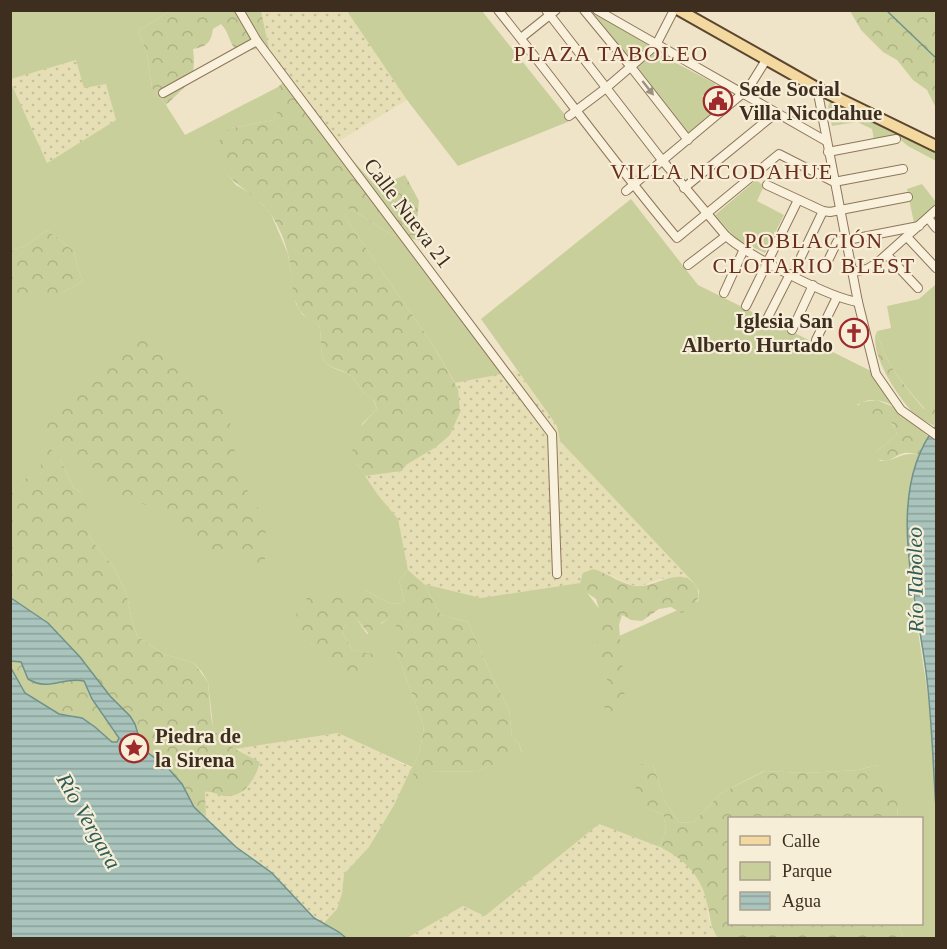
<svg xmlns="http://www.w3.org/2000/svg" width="947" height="949" font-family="Georgia,serif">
  <defs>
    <pattern id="farmland-dots" width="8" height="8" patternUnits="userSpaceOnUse" patternTransform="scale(1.5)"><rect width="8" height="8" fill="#e6deb5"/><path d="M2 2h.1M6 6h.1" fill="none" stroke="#c6bf9b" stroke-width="1.8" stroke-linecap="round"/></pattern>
    <pattern id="forest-crowns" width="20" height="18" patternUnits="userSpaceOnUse" patternTransform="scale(1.5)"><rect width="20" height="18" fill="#c9cf9b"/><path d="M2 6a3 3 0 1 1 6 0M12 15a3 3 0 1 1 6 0" fill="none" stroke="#aeb285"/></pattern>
    <pattern id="water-rules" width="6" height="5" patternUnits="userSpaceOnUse" patternTransform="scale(1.5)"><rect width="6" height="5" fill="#a9c4bc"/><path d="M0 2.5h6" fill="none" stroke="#8ba098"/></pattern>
  </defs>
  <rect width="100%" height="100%" fill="#f0e4c8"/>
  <!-- farmland -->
  <g fill="url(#farmland-dots)">
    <path d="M 261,11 L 347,11 L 407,100 L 337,142 L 288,78 L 269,48 Z"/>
    <path d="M 76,60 L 106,84 L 116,120 L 47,163 L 11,83 L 10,79 Z"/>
    <path d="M 517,370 L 557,426 L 560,441 L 693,582 L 683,577 L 660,579 L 641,586 L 631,585 L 613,576 L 593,569 L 583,573 L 580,583 L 481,598 L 424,584 L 408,570 L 398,519 L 378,495 L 365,476 L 402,471 L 406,465 L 436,447 L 458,389 L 455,383 Z"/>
    <path d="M 338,733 L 412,768 L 394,805 L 369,847 L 344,874 L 342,893 L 337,909 L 323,924 L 314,918 L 272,873 L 236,847 L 206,817 L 205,792 L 209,791 L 223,796 L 259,762 L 235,749 Z"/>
    <path d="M 599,824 L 660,847 L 679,857 L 691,867 L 699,879 L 708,904 L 708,916 L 713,932 L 718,938 L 407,938 L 463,906 L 485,916 Z"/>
  </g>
  <!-- green -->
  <g fill="#c9cf9b">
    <path d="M 10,11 L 170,11 L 138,31 L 147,54 L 152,88 L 166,105 L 185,135 L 278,87 L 278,109 L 274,120 L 232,128 L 223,168 L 236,185 L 255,196 L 271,214 L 288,254 L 296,304 L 302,314 L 319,325 C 322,335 320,351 323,358 C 328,370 343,369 351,376 C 361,385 358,391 373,399 L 377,409 L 362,424 L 357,464 L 378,495 L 398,519 L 408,570 L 399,580 L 404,599 L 403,603 L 391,604 L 365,590 L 311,644 L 373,654 L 352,650 L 342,631 L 352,612 L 367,634 L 396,613 L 396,650 L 424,727 L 420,750 L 412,768 L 429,772 L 478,771 L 522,752 L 519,744 L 512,737 L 509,709 L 495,683 L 468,622 L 441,615 L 424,584 L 481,598 L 580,583 L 619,636 L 698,601 L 699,591 L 693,582 L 560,441 L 557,426 L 481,319 L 631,199 L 698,285 L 875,373 L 891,405 C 880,399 867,398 857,405 C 870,412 894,417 897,434 L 876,452 L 880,461 C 898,461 900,451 920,455 C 889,539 925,639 931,725 C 937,796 936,867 936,938 L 904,938 L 898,924 L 922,924 L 922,818 L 898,818 L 898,810 L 877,765 L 858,770 L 806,773 L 764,771 L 721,793 L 693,823 L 679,822 L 665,802 L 653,765 L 649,809 L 663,814 L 666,828 L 660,847 L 599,824 L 485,916 L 463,906 L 407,938 L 346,938 L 339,931 L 323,924 L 337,909 L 342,893 L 344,874 L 369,847 L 394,805 L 412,767 L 338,733 L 235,749 L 218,735 L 213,726 L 208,682 L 202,672 L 194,663 L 163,654 L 137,636 L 131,616 L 127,595 L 115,569 L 90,538 L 82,494 L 73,487 L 60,459 L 42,463 L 43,473 L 11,484 L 11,293 L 62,293 L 83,281 L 78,269 L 74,251 L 47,230 L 25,246 L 11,250 L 11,83 L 47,163 L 116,120 L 106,84 L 84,88 L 76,60 L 11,79 Z"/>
    <path d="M 347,11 L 482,11 L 570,121 L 458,166 L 407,100 Z"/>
    <path d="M 592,11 L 648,45 L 632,61 Z"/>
    <path d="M 655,52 L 716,84 L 702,96 L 715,111 L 688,133 L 637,68 Z"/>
    <path d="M 833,101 L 896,133 L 936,151 L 936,161 L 908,146 L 897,137 L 874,140 L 872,129 L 857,122 L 832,126 L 828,106 L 830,102 Z"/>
    <path d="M 756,180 L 764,186 L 757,201 L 784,215 L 765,253 L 737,240 L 715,215 Z"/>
    <path d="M 922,184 L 936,202 L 936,205 L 917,224 L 914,223 L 907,189 Z"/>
    <path d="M 340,205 L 353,210 L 390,234 L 397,235 L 501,374 L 455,383 L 433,345 L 348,222 Z"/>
    <path d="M 936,284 L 936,397 L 925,409 C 904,385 884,363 877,331 L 891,328 L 887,306 L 919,299 Z"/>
  </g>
  <!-- forest -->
  <g fill="url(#forest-crowns)">
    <path d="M 170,11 L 261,11 L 269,48 L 237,51 C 228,42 230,33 221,24 L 213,29 C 211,43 206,47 193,49 C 197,80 188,84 166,105 L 152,88 L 147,54 L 138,31 Z"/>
    <path d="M 931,11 L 936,13 L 936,108 L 927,90 L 913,80 L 897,60 L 883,52 L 861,30 L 850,11 Z"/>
    <path d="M 288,78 L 346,153 L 377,187 L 405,175 L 419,201 L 417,220 L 422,241 L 390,234 L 353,210 L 341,206 L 348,222 L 433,345 L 458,389 L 460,412 L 450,435 L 436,447 L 406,465 L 402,471 L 365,476 C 342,445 353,434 377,409 L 374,400 C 358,391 361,385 351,376 C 343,368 328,370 323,358 C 320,351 322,335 319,325 C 313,321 305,317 301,312 C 291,300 292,270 288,254 C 285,241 279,227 272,216 C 254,187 204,178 222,133 L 232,128 L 274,120 L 278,109 L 278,87 Z"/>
    <path d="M 47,230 L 74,251 L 78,269 L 83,281 L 62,293 L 11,293 L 11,250 L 25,246 Z"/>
    <path d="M 877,331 C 884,363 904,385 924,409 L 936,397 L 936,427 C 929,423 921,419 915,414 C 900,401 867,351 877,331 Z"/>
    <path d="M 139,337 L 150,338 L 191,370 L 202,389 L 217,403 L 230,421 L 239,478 L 256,503 L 265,523 L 268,554 L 262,563 L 251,563 L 204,546 L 154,508 L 125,497 L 55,434 L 45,431 L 49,421 L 114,356 Z"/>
    <path d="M 877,400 L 896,408 L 929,437 L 920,455 C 915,454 909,452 904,453 C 893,456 887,466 875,457 L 876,452 L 897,434 L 893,424 L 858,406 L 861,402 Z"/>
    <path d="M 46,444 L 60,459 L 73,487 L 82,494 L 86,503 L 90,538 L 115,569 L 127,595 L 131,616 L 137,636 L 163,654 L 194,663 L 208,682 L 211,716 L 213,726 L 218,735 L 235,749 L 260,762 C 255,779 245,798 224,796 C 217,795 212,791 205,792 L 206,817 L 194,807 L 182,784 L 168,768 L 147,752 L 141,744 L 135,724 L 130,716 L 110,696 L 80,657 L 48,623 L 11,598 L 10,484 L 42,473 L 39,452 Z"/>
    <path d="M 593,569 C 608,573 622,585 637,586 C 655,588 680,565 695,585 C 702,594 697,602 691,610 L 681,613 L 671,607 L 659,609 L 642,621 L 631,620 L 622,615 L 619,625 L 625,701 L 621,711 L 609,714 L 603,705 L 608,683 L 597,641 L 596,630 L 599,609 L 596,599 L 586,592 L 580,583 L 583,573 Z"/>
    <path d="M 408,570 L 424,584 L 441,615 L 468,622 L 495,683 L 509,709 L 512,737 L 519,744 L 522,753 L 478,771 L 429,772 L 415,782 L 412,768 L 420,750 L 424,727 L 396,650 L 396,614 L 381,623 L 376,643 L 352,613 L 342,631 L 352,650 L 373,654 L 382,658 L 371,675 L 345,672 L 327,659 L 300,632 L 296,613 L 307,598 L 342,590 L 365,590 L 391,604 L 403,603 L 404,599 L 399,580 Z"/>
    <path d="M 11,661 L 21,662 L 25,672 L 48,685 L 73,680 L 84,681 L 93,700 L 119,737 L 118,742 L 112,742 L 72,715 L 59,714 L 25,693 L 11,671 Z"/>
    <path d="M 638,764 L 653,765 L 665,802 L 679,822 L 693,823 L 721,793 L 765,771 L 806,773 L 858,770 L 877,765 L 897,797 L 898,818 L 730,818 L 730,924 L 898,924 L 904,938 L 718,938 C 709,927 711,916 707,903 C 701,875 685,860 660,847 L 666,828 L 663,814 L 649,809 L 637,798 L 635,782 Z"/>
  </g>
  <!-- water -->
  <g fill="url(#water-rules)" stroke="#6f938a" stroke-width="1.5">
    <path d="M 936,426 L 936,808 C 933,765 932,723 927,680 C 919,603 882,494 936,426 Z"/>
    <path d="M 11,598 L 48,623 L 80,657 L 110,696 L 130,716 L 135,724 L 141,744 L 147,752 L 168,768 L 182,784 L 194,807 L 236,847 L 272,873 L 314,918 L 339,932 L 346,938 L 11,938 L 11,668 L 25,693 L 59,714 L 82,718 L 95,727 L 112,742 L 117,742 L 119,738 L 92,699 L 84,681 C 63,676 49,692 28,679 L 21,662 L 11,661 Z"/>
  </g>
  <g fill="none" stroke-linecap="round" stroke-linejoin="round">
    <!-- stream -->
    <path stroke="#6f938a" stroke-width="1.5" d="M 886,10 L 936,58"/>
    <!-- minor casing -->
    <g stroke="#8d765c" stroke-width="10">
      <g id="minor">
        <path d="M 239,10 L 257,41 L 552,434 L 557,574"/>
        <path d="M 498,10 C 559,86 615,164 677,238 L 779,154 L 834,182 L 903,169"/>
        <path d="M 546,10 L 662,160 L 726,236 C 747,255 830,298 858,302"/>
        <path d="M 584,10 L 631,67 L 688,140"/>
        <path d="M 597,10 L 826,141"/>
        <path d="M 521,38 L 556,10"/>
        <path d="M 817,88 L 858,302 L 876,374 L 901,410 L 936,435"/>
        <path d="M 163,93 L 257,41"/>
        <path d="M 569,116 L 606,88 L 656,45 L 674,10"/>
        <path d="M 828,152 L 896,139"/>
        <path d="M 767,185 L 823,211 L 830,212 L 908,197"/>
        <path d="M 684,188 L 776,113"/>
        <path d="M 626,191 L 748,89 L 766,60"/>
        <path d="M 928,218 L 936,228"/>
        <path d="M 907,237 L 936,268"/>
        <path d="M 887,255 L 918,288"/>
        <path d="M 801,257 L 823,211"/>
        <path d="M 688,265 L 726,236"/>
        <path d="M 824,269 L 837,242 L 919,226"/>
        <path d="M 852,272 L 867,269 L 877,263 L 936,210"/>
        <path d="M 724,293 L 744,249"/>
        <path d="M 746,306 L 798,200"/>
        <path d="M 768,317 L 790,274"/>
        <path d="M 792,330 L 813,285"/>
        <path d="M 816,340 L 837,297"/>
      </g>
    </g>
    <!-- major casing -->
    <g stroke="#5b4430" stroke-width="14">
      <path id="major" d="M 679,10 L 817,88 L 936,146"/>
    </g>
    <!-- minor -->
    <use href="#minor" stroke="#faf1dc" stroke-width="8"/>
    <!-- major -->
    <use href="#major" stroke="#f3d9a0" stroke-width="10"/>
  </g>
  <!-- one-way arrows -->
  <defs><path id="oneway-solid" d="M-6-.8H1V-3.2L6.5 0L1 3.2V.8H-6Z" transform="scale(1.5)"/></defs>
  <use fill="#9c907e" href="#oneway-solid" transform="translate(648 88) rotate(52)"/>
  <!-- icons -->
  <defs>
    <g id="civic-ring" transform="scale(1.5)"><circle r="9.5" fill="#f7eed8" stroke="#9e2a2b" stroke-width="1.5"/><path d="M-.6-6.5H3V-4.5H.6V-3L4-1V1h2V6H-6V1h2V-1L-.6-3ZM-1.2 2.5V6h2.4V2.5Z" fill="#9e2a2b"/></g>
    <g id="church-ring" transform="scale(1.5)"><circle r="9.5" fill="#f7eed8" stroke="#9e2a2b" stroke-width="1.5"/><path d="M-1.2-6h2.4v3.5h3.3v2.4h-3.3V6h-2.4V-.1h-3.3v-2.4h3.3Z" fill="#9e2a2b"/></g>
    <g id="sight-ring" transform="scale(1.5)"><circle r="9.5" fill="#f7eed8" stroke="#9e2a2b" stroke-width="1.5"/><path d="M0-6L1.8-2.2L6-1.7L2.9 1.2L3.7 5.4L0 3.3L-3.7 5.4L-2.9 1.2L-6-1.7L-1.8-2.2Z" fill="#9e2a2b"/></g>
  </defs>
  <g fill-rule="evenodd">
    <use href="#civic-ring" x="718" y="101"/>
    <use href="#church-ring" x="854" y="333"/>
    <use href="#sight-ring" x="134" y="748"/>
  </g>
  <g text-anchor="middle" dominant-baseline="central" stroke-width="4.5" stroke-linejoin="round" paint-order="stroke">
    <!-- poi labels -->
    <g font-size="21" font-weight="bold" fill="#3d2e20" stroke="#f7eed8" text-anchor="start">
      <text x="739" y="89">Sede Social<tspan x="739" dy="24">Villa Nicodahue</tspan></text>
      <text x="833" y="321" text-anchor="end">Iglesia San<tspan x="833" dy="24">Alberto Hurtado</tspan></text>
      <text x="155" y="736">Piedra de<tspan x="155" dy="24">la Sirena</tspan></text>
    </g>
    <!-- street labels -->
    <g font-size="21" fill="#3d2e20" stroke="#f7eed8">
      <text transform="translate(408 213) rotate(53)">Calle Nueva 21</text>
    </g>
    <!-- neighbourhood labels -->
    <g font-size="22" letter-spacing="1.5" fill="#6b2e1e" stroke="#f7eed8">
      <text x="611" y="53">PLAZA TABOLEO</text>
      <text x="722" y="171">VILLA NICODAHUE</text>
      <text x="814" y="240">POBLACIÓN<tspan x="814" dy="25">CLOTARIO BLEST</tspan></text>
    </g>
    <!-- water labels -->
    <g font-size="22" font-style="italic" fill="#2f5d5a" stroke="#f7eed8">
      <text transform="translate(915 580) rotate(-91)">Río Taboleo</text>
      <text transform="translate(89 821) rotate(60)">Río Vergara</text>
    </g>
  </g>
  <!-- border -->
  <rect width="947" height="949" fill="none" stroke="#3d2e20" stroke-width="24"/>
  <!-- legend -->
  <rect x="728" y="817" width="195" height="108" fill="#f7eed8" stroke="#ada18e" stroke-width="1.5"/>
  <rect x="740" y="836" width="30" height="9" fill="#f3d9a0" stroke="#ada18e" stroke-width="1.5"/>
  <text x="782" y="847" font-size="18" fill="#3d2e20">Calle</text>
  <rect x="740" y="862" width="30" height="18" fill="#c9cf9b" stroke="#ada18e" stroke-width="1.5"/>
  <text x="782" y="877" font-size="18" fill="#3d2e20">Parque</text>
  <rect x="740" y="892" width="30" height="18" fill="url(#water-rules)" stroke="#ada18e" stroke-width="1.5"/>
  <text x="782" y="907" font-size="18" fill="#3d2e20">Agua</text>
</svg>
